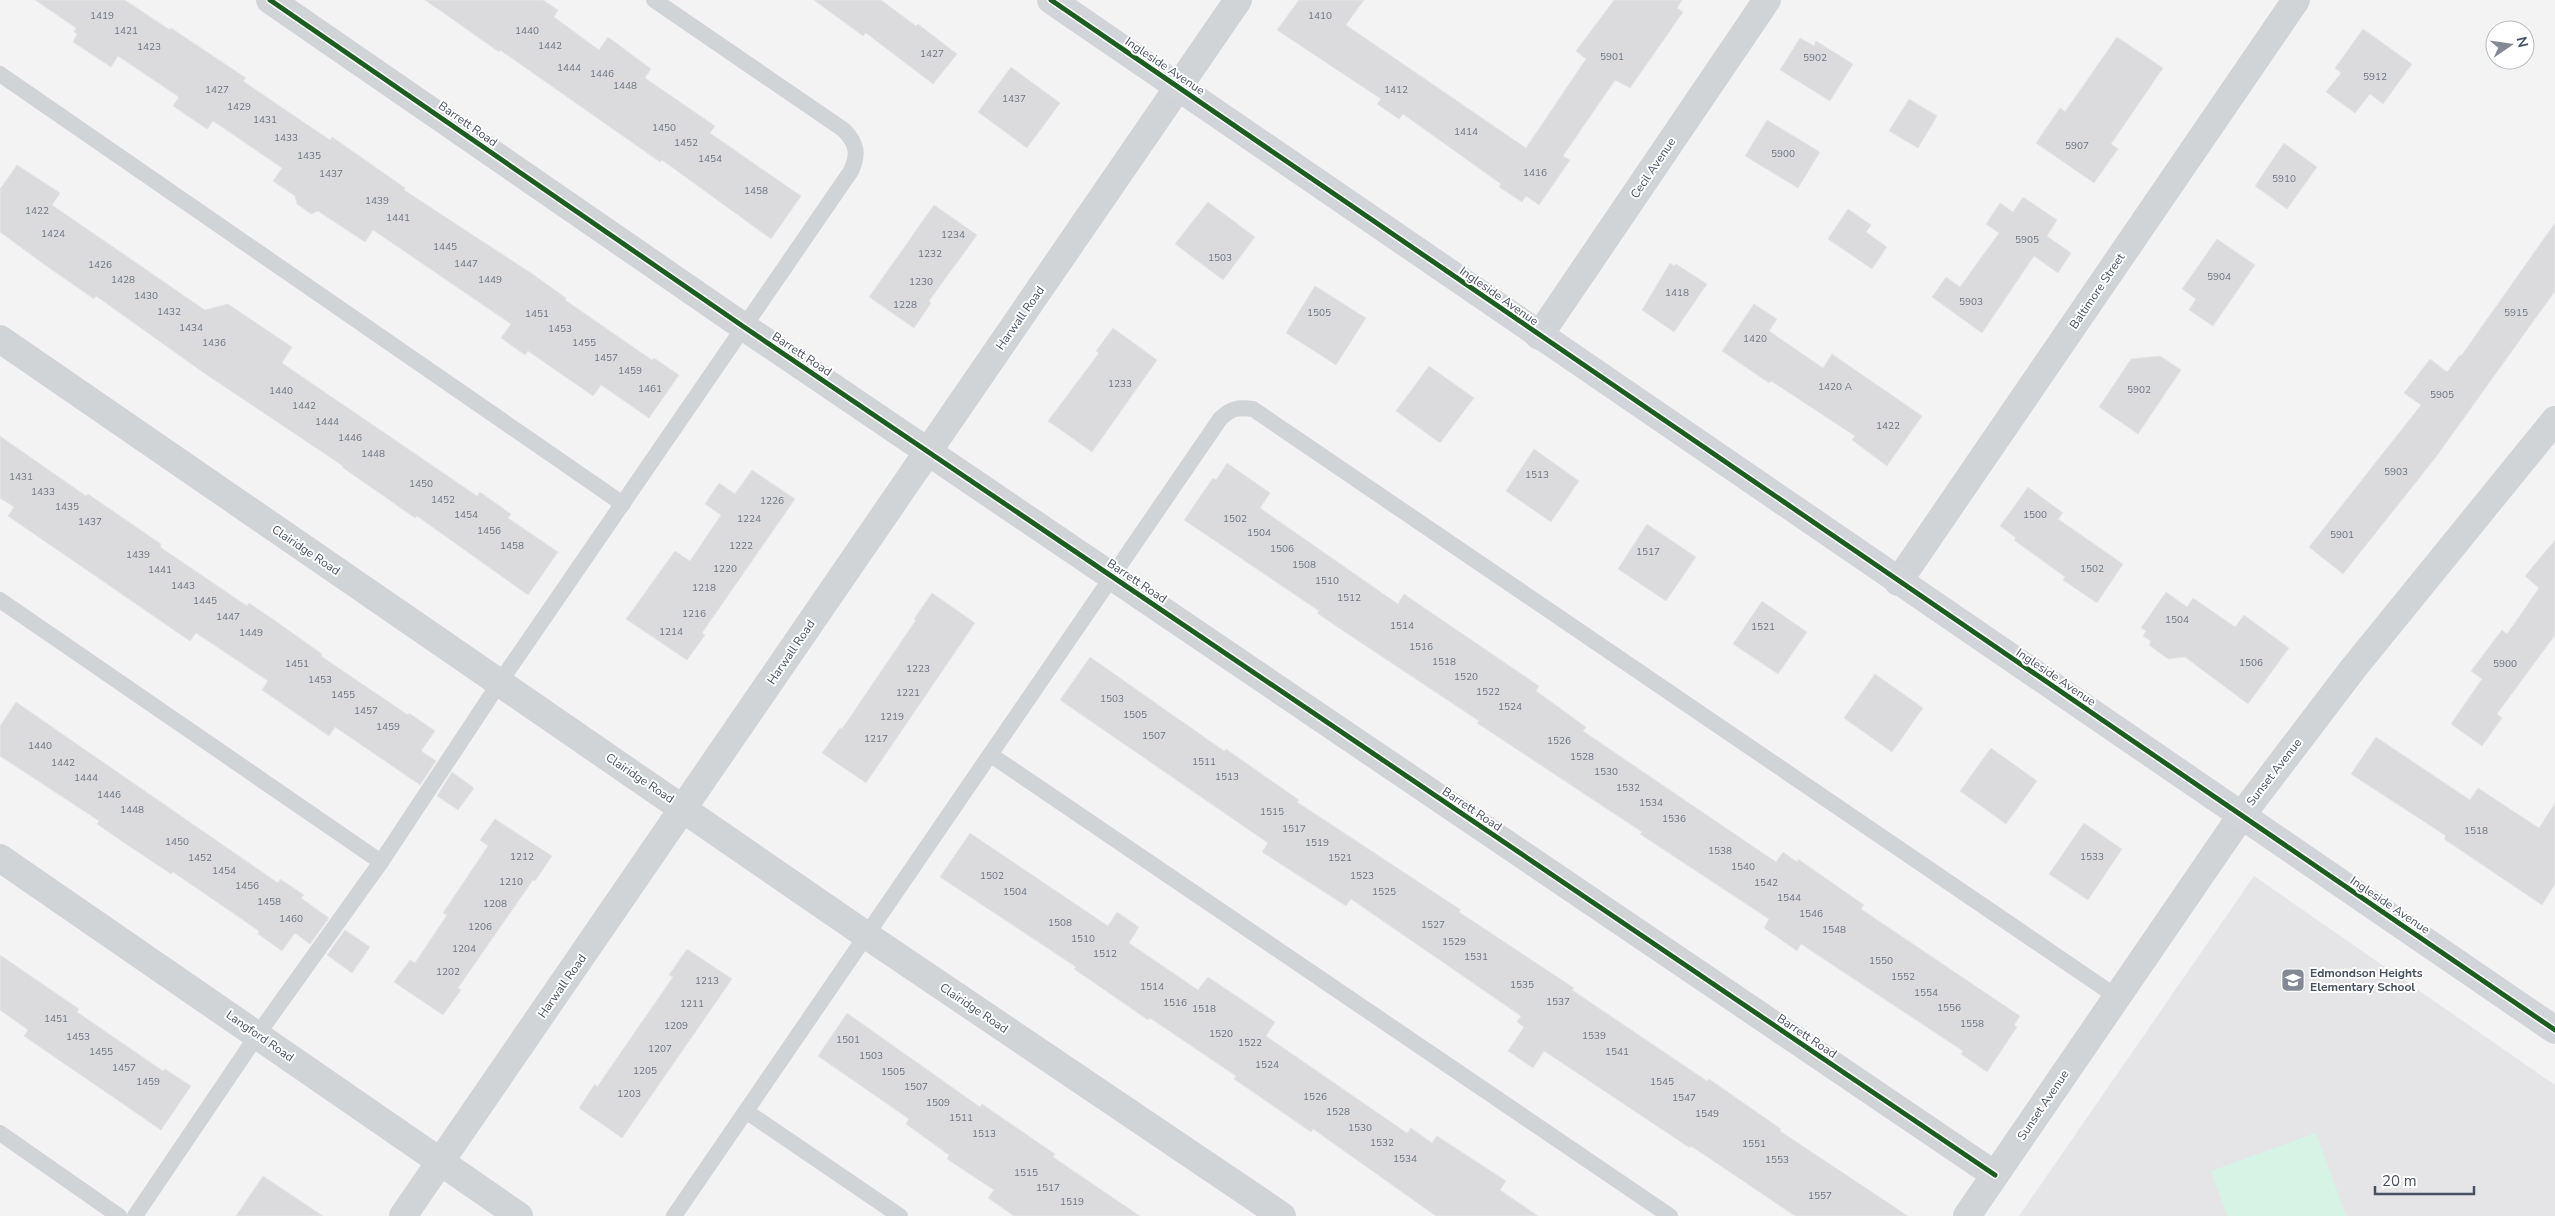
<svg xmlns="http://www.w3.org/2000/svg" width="2555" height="1216" font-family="'Nunito Sans',sans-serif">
  <rect width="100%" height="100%" fill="#f4f3f3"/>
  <!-- education -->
  <path fill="#e5e4e6" d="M 2254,876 L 2555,1085 L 2555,1216 L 2019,1216 Z"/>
  <!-- green -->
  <path fill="#d6f4e6" d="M 2316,1133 L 2346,1216 L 2227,1216 L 2211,1171 Z"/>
  <!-- building -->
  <g fill="#dbdbdd" stroke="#e5e5e6">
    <path d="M 35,0 L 125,0 L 170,30 L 171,28 L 246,78 L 243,81 L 330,140 L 332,137 L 358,155 L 405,188 L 404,190 L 531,273 L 566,298 L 565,300 L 652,360 L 654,358 L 679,375 L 649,418 L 601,385 L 593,396 L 528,351 L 525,355 L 501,338 L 511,324 L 373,230 L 365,242 L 318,211 L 311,214 L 297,204 L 295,196 L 273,181 L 282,168 L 213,121 L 207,129 L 173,106 L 179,97 L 118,56 L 111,67 L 73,42 L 77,34 L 74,32 L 76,28 Z"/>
    <path d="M 425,0 L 543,0 L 558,10 L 554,17 L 599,50 L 608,37 L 651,69 L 645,78 L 715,126 L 710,133 L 801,196 L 771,239 L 662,160 L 660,162 L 500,50 L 499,52 Z"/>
    <path d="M 814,0 L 881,0 L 916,26 L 918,24 L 957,54 L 933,84 L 866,33 L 863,36 Z"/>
    <path d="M 1299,0 L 1364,0 L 1346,25 L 1526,148 L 1586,59 L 1576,51 L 1614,0 L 1682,0 L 1677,8 L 1683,12 L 1630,88 L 1615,80 L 1563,156 L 1570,160 L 1539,205 L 1526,196 L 1522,202 L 1499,187 L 1501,184 L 1403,114 L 1399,119 L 1377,104 L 1381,99 L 1277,30 Z"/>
    <path d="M 2363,29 L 2412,64 L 2383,104 L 2370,94 L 2355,113 L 2326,92 L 2341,73 L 2335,68 Z"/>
    <path d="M 2117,37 L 2163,68 L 2111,144 L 2118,149 L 2094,183 L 2036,143 L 2060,108 L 2065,112 Z"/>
    <path d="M 1800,38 L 1814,46 L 1816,41 L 1853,64 L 1830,101 L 1780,70 Z"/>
    <path d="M 1011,67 L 1060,103 L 1027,148 L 978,112 Z"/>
    <path d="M 1909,99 L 1937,116 L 1918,148 L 1889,131 Z"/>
    <path d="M 1767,120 L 1820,152 L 1798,188 L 1745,156 Z"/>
    <path d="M 2284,143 L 2317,167 L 2287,209 L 2255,186 Z"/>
    <path d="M 17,165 L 60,193 L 52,205 L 205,310 L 228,304 L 292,347 L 282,363 L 477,496 L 480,492 L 511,514 L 508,518 L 558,552 L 528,595 L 417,516 L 415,518 L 342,467 L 343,466 L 204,373 L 96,296 L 94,299 L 45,265 L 0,232 L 0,189 Z"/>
    <path d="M 2023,197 L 2057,220 L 2047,236 L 2071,253 L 2058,273 L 2034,256 L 1982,333 L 1932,297 L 1946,277 L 1960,287 L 1999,233 L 1986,224 L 2000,203 L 2013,212 Z"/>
    <path d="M 1208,202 L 1255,237 L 1223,280 L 1175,244 Z"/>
    <path d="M 934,205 L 977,235 L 929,301 L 931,303 L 914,328 L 869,297 Z"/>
    <path d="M 1848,209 L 1871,225 L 1866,232 L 1887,247 L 1872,269 L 1828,239 Z"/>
    <path d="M 2555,223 L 2555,291 L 2436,457 L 2343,574 L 2309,547 L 2421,405 L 2404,393 L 2430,359 L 2447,372 L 2460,355 L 2461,356 Z"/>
    <path d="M 2217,239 L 2255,265 L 2213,326 L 2189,310 L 2196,299 L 2182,289 Z"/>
    <path d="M 1670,263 L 1674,266 L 1676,264 L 1707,284 L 1674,332 L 1642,310 Z"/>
    <path d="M 1315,286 L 1366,318 L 1336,365 L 1286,333 Z"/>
    <path d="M 1754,304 L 1777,319 L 1769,331 L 1823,368 L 1832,354 L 1922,416 L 1887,466 L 1852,440 L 1855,436 L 1771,381 L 1769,383 L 1722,351 Z"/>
    <path d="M 1113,328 L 1157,360 L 1092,452 L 1048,421 L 1099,353 L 1096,351 Z"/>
    <path d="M 2160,356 L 2181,370 L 2138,434 L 2099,407 L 2131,359 Z"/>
    <path d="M 1429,366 L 1474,398 L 1440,443 L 1396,411 Z"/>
    <path d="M 0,436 L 86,496 L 88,494 L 161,544 L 160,547 L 247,606 L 249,603 L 274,620 L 322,654 L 321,656 L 408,715 L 409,713 L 435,731 L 421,751 L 436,761 L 420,785 L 335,727 L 329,736 L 262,690 L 268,681 L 196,633 L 190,641 L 8,516 L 14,507 L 0,498 Z"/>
    <path d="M 1534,449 L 1579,481 L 1551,522 L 1506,491 Z"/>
    <path d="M 1227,463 L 1270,493 L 1260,508 L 1398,604 L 1404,594 L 1426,609 L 1539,686 L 1536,691 L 1586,727 L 1583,731 L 1776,862 L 1783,852 L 1797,862 L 1798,859 L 1864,905 L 1861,909 L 2020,1016 L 2014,1025 L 2017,1027 L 1987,1072 L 1961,1054 L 1963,1051 L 1801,944 L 1797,951 L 1764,928 L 1769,919 L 1640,834 L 1642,832 L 1477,723 L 1479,721 L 1342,630 L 1317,613 L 1319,611 L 1184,520 L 1213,478 L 1216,480 Z"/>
    <path d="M 752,470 L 795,499 L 702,633 L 705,635 L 687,660 L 626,619 L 675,551 L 690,561 L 721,515 L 705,504 L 719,483 L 735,494 Z"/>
    <path d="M 2028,487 L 2063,513 L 2058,519 L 2123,564 L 2097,603 L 2063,580 L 2065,577 L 2014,540 L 2016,538 L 2000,526 Z"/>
    <path d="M 1647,524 L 1696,557 L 1666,601 L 1618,569 Z"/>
    <path d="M 2555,540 L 2555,635 L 2497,714 L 2502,718 L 2482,746 L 2451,724 L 2482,679 L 2471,671 L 2502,630 L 2507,634 L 2539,588 L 2525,576 Z"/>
    <path d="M 2166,592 L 2187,607 L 2193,598 L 2235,627 L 2244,615 L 2289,648 L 2248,704 L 2185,657 L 2168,659 L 2149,645 L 2151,641 L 2143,636 L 2146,631 L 2141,628 Z"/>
    <path d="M 932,593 L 975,623 L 866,783 L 822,753 L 840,728 L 842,729 L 916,620 L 914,619 Z"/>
    <path d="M 1762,601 L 1807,632 L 1778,674 L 1733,644 Z"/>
    <path d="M 1090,657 L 1224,751 L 1226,749 L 1299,800 L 1297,802 L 1461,910 L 1459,912 L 1574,988 L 1572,990 L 1707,1081 L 1709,1079 L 1781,1129 L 1780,1131 L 1908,1216 L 1795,1216 L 1691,1146 L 1690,1148 L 1544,1051 L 1533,1068 L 1508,1051 L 1524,1027 L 1517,1022 L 1521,1016 L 1351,899 L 1346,906 L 1262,852 L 1268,843 L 1060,700 Z"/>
    <path d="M 1875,674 L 1923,708 L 1892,752 L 1844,718 Z"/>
    <path d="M 16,702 L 278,883 L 280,879 L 304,895 L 301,898 L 329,918 L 310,944 L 295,933 L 282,951 L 258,934 L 259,931 L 173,872 L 171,874 L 123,842 L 97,824 L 99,821 L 0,756 L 0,726 Z"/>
    <path d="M 2376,737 L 2470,800 L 2478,788 L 2539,828 L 2555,803 L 2555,884 L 2542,905 L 2444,839 L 2446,836 L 2351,774 Z"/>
    <path d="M 1991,748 L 2037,781 L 2006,824 L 1960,791 Z"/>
    <path d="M 452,772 L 474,788 L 458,810 L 437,796 Z"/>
    <path d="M 495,819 L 552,856 L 535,881 L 533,880 L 458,988 L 461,990 L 443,1015 L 394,982 L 410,960 L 415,963 L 447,915 L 443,913 L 488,846 L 480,840 Z"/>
    <path d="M 2084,823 L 2122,849 L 2088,900 L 2049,874 Z"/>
    <path d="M 970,833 L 1108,926 L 1117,912 L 1139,927 L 1129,943 L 1198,990 L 1208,977 L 1275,1022 L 1266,1036 L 1407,1133 L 1411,1128 L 1432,1143 L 1437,1136 L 1506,1181 L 1500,1190 L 1538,1216 L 1436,1216 L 1313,1129 L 1311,1132 L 1234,1079 L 1236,1076 L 1150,1018 L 1148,1020 L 1074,969 L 1076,967 L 940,877 Z"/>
    <path d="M 345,930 L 370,947 L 352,973 L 327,955 Z"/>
    <path d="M 687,949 L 732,979 L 622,1138 L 579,1108 L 595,1084 L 597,1087 L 673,977 L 669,975 Z"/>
    <path d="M 0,955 L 79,1009 L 77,1012 L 163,1071 L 165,1069 L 191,1086 L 161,1130 L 24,1036 L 28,1030 L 0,1010 Z"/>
    <path d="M 847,1013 L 980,1107 L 982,1104 L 1055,1154 L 1053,1157 L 1140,1216 L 1014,1216 L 988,1198 L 994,1190 L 947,1159 L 949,1155 L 906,1124 L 909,1119 L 818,1056 Z"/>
    <path d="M 263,1176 L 323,1216 L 236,1216 Z"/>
  </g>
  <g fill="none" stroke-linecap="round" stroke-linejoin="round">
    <!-- lane -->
    <g stroke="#d1d4d7" stroke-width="16">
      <path d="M 0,74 L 623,504"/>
      <path d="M 0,600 L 381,862"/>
      <path d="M 991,755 L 1670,1216"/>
      <path d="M 747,1112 L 900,1216"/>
      <path d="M 0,1133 L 119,1216"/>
      <path d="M 135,1216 L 258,1034 L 381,862 L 500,682 L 851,171 C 859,154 857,144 844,130 L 654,0"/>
      <path d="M 674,1216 L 1220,419 C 1231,408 1238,407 1253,409 L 2117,997"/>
    </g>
    <!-- street -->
    <g stroke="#d1d4d7" stroke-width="28">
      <path d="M 270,0 L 744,327 L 1995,1175"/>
      <path d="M 1539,336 L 1767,0"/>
      <path d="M 0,339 L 866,935 L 1282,1216"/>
      <path d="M 1898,582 L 2296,0"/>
      <path d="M 0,858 L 519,1216"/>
      <path d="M 403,1216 L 1238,0"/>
      <path d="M 1967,1216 L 2241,816 L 2352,670 L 2555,420"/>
    </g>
    <!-- secondary -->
    <path stroke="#d1d4d8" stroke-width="28" d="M 1051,0 L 2555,1030"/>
    <!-- cycleway casing -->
    <g stroke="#fff" stroke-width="8">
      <g id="cycleway">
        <path d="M 270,0 L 744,327 L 1995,1175"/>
        <path d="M 1051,0 L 2555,1030"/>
      </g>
    </g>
    <!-- cycleway -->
    <use href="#cycleway" stroke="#1b5e20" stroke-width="5"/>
  </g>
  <!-- icons -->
  <defs>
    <g id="school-square" transform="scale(1.25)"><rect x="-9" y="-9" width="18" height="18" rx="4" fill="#848a95" stroke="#fff"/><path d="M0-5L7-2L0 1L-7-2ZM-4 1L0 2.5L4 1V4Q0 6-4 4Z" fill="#fff"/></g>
  </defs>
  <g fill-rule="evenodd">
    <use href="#school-square" x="2293" y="980"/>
  </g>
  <g text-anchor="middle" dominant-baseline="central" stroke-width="4" stroke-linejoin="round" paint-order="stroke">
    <!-- number labels -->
    <g font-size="10" fill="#6e7582">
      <text x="102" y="16">1419</text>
      <text x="1320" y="16">1410</text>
      <text x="126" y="31">1421</text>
      <text x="527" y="31">1440</text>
      <text x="550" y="46">1442</text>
      <text x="149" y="47">1423</text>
      <text x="932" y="54">1427</text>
      <text x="1612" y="57">5901</text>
      <text x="1815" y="58">5902</text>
      <text x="569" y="68">1444</text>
      <text x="602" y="74">1446</text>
      <text x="2375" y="77">5912</text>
      <text x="625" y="86">1448</text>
      <text x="217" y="90">1427</text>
      <text x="1396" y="90">1412</text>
      <text x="1014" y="99">1437</text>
      <text x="239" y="107">1429</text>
      <text x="265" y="120">1431</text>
      <text x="664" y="128">1450</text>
      <text x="1466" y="132">1414</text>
      <text x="286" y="138">1433</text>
      <text x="686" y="143">1452</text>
      <text x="2077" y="146">5907</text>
      <text x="1783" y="154">5900</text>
      <text x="309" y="156">1435</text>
      <text x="710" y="159">1454</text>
      <text x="1535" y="173">1416</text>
      <text x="331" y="174">1437</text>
      <text x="2284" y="179">5910</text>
      <text x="756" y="191">1458</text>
      <text x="377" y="201">1439</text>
      <text x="37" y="211">1422</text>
      <text x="398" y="218">1441</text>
      <text x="53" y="234">1424</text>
      <text x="953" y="235">1234</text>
      <text x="2027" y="240">5905</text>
      <text x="445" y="247">1445</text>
      <text x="930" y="254">1232</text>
      <text x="1220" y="258">1503</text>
      <text x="466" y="264">1447</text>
      <text x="100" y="265">1426</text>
      <text x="2219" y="277">5904</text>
      <text x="123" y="280">1428</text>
      <text x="490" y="280">1449</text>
      <text x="921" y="282">1230</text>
      <text x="1677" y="293">1418</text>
      <text x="146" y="296">1430</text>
      <text x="1971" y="302">5903</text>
      <text x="905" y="305">1228</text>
      <text x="169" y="312">1432</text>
      <text x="1319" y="313">1505</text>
      <text x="2516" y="313">5915</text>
      <text x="537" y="314">1451</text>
      <text x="191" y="328">1434</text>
      <text x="560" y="329">1453</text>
      <text x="1755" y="339">1420</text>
      <text x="214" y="343">1436</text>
      <text x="584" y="343">1455</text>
      <text x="606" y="358">1457</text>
      <text x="630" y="371">1459</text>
      <text x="1120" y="384">1233</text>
      <text x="1835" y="387">1420 A</text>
      <text x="650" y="389">1461</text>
      <text x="2139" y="390">5902</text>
      <text x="281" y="391">1440</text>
      <text x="2442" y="395">5905</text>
      <text x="304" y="406">1442</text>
      <text x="327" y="422">1444</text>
      <text x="1888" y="426">1422</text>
      <text x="350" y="438">1446</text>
      <text x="373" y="454">1448</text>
      <text x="2396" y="472">5903</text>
      <text x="1537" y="475">1513</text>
      <text x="21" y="477">1431</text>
      <text x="421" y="484">1450</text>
      <text x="43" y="492">1433</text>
      <text x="443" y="500">1452</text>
      <text x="772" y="501">1226</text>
      <text x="67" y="507">1435</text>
      <text x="466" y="515">1454</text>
      <text x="2035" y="515">1500</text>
      <text x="749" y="519">1224</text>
      <text x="1235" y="519">1502</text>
      <text x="90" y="522">1437</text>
      <text x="489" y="531">1456</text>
      <text x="1259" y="533">1504</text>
      <text x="2342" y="535">5901</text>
      <text x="512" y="546">1458</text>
      <text x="741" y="546">1222</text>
      <text x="1282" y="549">1506</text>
      <text x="1648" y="552">1517</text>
      <text x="138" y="555">1439</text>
      <text x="1304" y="565">1508</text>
      <text x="725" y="569">1220</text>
      <text x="2092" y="569">1502</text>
      <text x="160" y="570">1441</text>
      <text x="1327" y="581">1510</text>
      <text x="183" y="586">1443</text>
      <text x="704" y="588">1218</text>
      <text x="1349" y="598">1512</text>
      <text x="205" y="601">1445</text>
      <text x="694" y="614">1216</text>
      <text x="228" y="617">1447</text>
      <text x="2177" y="620">1504</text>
      <text x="1402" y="626">1514</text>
      <text x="1763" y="627">1521</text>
      <text x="671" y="632">1214</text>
      <text x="251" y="633">1449</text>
      <text x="1421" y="647">1516</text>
      <text x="1444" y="662">1518</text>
      <text x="2251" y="663">1506</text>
      <text x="297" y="664">1451</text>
      <text x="2505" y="664">5900</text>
      <text x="918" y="669">1223</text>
      <text x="1466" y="677">1520</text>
      <text x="320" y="680">1453</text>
      <text x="1488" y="692">1522</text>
      <text x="908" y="693">1221</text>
      <text x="343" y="695">1455</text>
      <text x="1112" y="699">1503</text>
      <text x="1510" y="707">1524</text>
      <text x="366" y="711">1457</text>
      <text x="1135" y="715">1505</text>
      <text x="892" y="717">1219</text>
      <text x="388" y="727">1459</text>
      <text x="1154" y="736">1507</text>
      <text x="876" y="739">1217</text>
      <text x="1559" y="741">1526</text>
      <text x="40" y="746">1440</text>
      <text x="1582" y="757">1528</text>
      <text x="1204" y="762">1511</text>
      <text x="63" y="763">1442</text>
      <text x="1606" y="772">1530</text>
      <text x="1227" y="777">1513</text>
      <text x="86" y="778">1444</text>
      <text x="1628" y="788">1532</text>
      <text x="109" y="795">1446</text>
      <text x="1651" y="803">1534</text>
      <text x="132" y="810">1448</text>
      <text x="1272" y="812">1515</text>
      <text x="1674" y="819">1536</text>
      <text x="1294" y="829">1517</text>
      <text x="2476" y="831">1518</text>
      <text x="177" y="842">1450</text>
      <text x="1317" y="843">1519</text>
      <text x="1720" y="851">1538</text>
      <text x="522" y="857">1212</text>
      <text x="2092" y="857">1533</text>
      <text x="200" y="858">1452</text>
      <text x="1340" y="858">1521</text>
      <text x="1743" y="867">1540</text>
      <text x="224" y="871">1454</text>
      <text x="992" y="876">1502</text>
      <text x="1362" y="876">1523</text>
      <text x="511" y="882">1210</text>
      <text x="1766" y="883">1542</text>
      <text x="247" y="886">1456</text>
      <text x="1015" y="892">1504</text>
      <text x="1384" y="892">1525</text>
      <text x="1789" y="898">1544</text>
      <text x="269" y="902">1458</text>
      <text x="495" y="904">1208</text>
      <text x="1811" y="914">1546</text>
      <text x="291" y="919">1460</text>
      <text x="1060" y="923">1508</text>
      <text x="1433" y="925">1527</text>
      <text x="480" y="927">1206</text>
      <text x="1834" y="930">1548</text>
      <text x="1083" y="939">1510</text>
      <text x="1454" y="942">1529</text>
      <text x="464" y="949">1204</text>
      <text x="1105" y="954">1512</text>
      <text x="1476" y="957">1531</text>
      <text x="1881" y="961">1550</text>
      <text x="448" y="972">1202</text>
      <text x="1903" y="977">1552</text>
      <text x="707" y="981">1213</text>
      <text x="1522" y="985">1535</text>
      <text x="1152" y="987">1514</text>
      <text x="1926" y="993">1554</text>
      <text x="1558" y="1002">1537</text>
      <text x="1175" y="1003">1516</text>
      <text x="692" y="1004">1211</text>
      <text x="1949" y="1008">1556</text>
      <text x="1204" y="1009">1518</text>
      <text x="56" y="1019">1451</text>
      <text x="1972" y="1024">1558</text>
      <text x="676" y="1026">1209</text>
      <text x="1221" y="1034">1520</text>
      <text x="1594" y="1036">1539</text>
      <text x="78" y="1037">1453</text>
      <text x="848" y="1040">1501</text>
      <text x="1250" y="1043">1522</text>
      <text x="660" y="1049">1207</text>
      <text x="101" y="1052">1455</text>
      <text x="1617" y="1052">1541</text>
      <text x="871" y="1056">1503</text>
      <text x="1267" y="1065">1524</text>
      <text x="124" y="1068">1457</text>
      <text x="645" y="1071">1205</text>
      <text x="893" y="1072">1505</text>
      <text x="148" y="1082">1459</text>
      <text x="1662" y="1082">1545</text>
      <text x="916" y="1087">1507</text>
      <text x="629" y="1094">1203</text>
      <text x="1315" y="1097">1526</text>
      <text x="1684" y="1098">1547</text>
      <text x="938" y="1103">1509</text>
      <text x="1338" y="1112">1528</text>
      <text x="1707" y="1114">1549</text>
      <text x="961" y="1118">1511</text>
      <text x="1360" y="1128">1530</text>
      <text x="984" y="1134">1513</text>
      <text x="1382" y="1143">1532</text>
      <text x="1754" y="1144">1551</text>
      <text x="1405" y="1159">1534</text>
      <text x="1777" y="1160">1553</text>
      <text x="1026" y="1173">1515</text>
      <text x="1048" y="1188">1517</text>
      <text x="1820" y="1196">1557</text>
      <text x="1072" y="1202">1519</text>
    </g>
    <!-- street labels -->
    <g font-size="12" fill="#475162" stroke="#fff">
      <text transform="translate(1165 66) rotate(34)">Ingleside Avenue</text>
      <text transform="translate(468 124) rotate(35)">Barrett Road</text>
      <text transform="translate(1653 168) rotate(-56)">Cecil Avenue</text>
      <text transform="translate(2097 291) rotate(-56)">Baltimore Street</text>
      <text transform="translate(1499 296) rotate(35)">Ingleside Avenue</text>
      <text transform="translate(1020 318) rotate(-55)">Harwall Road</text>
      <text transform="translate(802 354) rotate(34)">Barrett Road</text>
      <text transform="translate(306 550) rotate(34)">Clairidge Road</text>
      <text transform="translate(1137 581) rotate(34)">Barrett Road</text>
      <text transform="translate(791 652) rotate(-56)">Harwall Road</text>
      <text transform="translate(2056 677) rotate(34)">Ingleside Avenue</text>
      <text transform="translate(2274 772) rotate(-52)">Sunset Avenue</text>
      <text transform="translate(640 778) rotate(34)">Clairidge Road</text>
      <text transform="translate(1472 809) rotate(34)">Barrett Road</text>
      <text transform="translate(2390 905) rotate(34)">Ingleside Avenue</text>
      <text transform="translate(562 986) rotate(-55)">Harwall Road</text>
      <text transform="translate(974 1008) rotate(34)">Clairidge Road</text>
      <text transform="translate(260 1036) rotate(35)">Langford Road</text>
      <text transform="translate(1807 1036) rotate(34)">Barrett Road</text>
      <text transform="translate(2043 1105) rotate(-56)">Sunset Avenue</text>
    </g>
    <!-- poi labels -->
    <g font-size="12" font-weight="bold" fill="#475162" stroke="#fff" text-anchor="start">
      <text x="2310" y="973">Edmondson Heights<tspan x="2310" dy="14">Elementary School</tspan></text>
    </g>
  </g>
  <!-- north arrow -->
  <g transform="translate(2510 45) rotate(77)"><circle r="24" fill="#ffffff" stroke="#b5b9c0"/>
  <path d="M0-4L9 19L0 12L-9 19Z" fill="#848a95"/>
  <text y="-8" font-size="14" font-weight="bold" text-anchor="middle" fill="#475162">N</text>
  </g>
  <!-- scale -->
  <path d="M2375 1186v8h99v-8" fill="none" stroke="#475162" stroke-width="2.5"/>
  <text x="2382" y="1186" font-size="15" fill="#475162" stroke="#ffffff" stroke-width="4" paint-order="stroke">20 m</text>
</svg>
